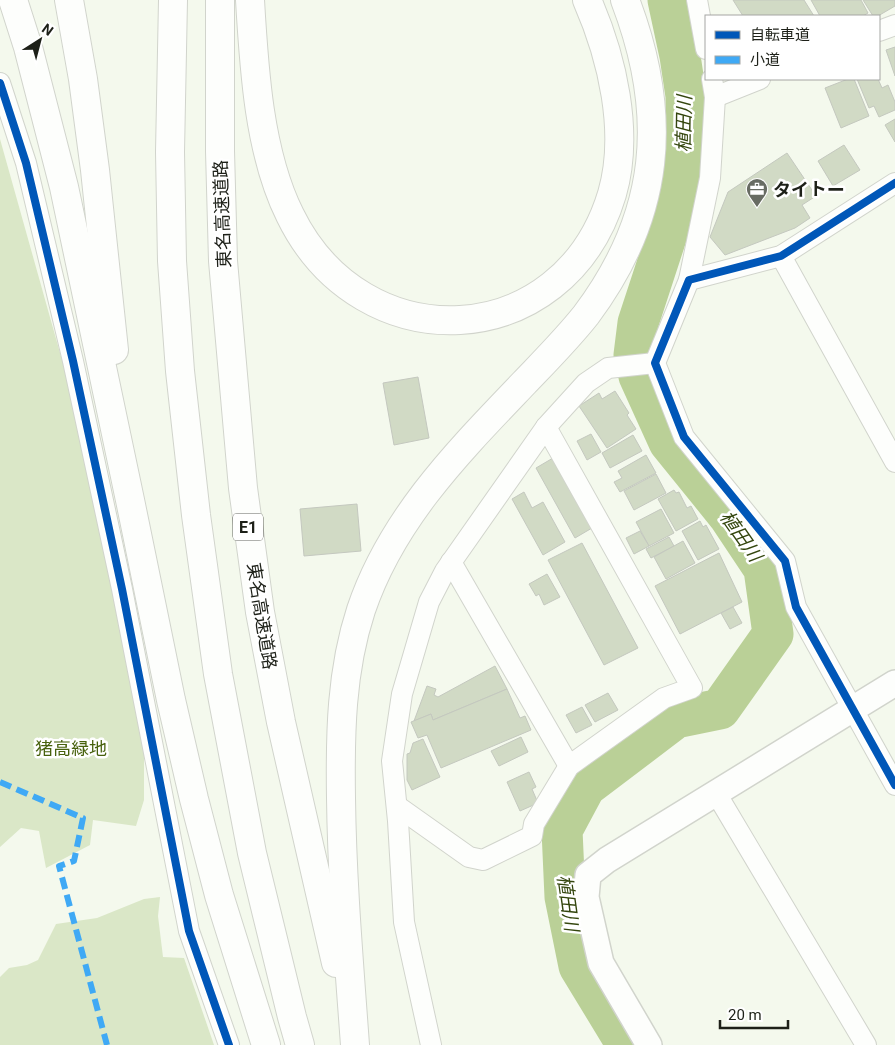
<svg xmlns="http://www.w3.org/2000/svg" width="895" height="1045" font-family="Roboto,'Noto Sans JP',sans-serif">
  <rect width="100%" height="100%" fill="#f4f9ed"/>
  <!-- green -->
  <g fill="#dae7c7">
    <path d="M 0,139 L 69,385 L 144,741 L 144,800 L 136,826 L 93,820 L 90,845 L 46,868 L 39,831 L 21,828 L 0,847 Z"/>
    <path d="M 160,897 L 158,916 L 163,957 L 184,958 L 214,1045 L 0,1045 L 0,977 L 9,968 L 27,965 L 38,960 L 56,924 L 97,918 L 144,899 Z"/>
  </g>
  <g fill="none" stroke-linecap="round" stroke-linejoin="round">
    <!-- river -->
    <path stroke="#bad097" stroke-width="41" d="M 627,1045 L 579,966 L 565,897 L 562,830 L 585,787 L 676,718 L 720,709 L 773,634 L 764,569 L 728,515 L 669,442 L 639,376 L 634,355 L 638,323 L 676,207 L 686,146 L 686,96 L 680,56 L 668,0"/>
  </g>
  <!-- building -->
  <g fill="#d1dac5" stroke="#c4c8bf">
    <path d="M 733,0 L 804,0 L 814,16 L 743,16 Z"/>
    <path d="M 811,0 L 861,0 L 868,13 L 863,16 L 820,16 Z"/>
    <path d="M 863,0 L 895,0 L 895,6 L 878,16 L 873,16 Z"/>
    <path d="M 895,47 L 895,76 L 886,50 Z"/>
    <path d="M 848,79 L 854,79 L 869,116 L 841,128 L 825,88 Z"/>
    <path d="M 857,79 L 878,79 L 882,88 L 888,85 L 895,102 L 895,110 L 879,117 L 874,106 L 869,108 Z"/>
    <path d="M 895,119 L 895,142 L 885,125 Z"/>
    <path d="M 844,145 L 860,170 L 833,186 L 818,161 Z"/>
    <path d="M 787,153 L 816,196 L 802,205 L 810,218 L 795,228 L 725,255 L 710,237 L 728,192 Z"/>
    <path d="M 418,377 L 429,438 L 394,445 L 383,383 Z"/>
    <path d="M 615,391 L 629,413 L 627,415 L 636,429 L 607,448 L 579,406 L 599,393 L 602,399 Z"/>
    <path d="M 591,434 L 601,452 L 587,460 L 577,441 Z"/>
    <path d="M 633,435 L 642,451 L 610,468 L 602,453 Z"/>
    <path d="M 646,455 L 656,473 L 620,492 L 614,482 L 622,478 L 618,471 Z"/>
    <path d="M 553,458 L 592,528 L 575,538 L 536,468 Z"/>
    <path d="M 656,474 L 666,493 L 634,510 L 624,491 Z"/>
    <path d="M 674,490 L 676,493 L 679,492 L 687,508 L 691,506 L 698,519 L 676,531 L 658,499 Z"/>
    <path d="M 524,492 L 532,508 L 543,502 L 565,542 L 543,555 L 512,499 Z"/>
    <path d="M 357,504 L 361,551 L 304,556 L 300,509 Z"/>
    <path d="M 661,509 L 674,533 L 649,546 L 636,522 Z"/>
    <path d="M 700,521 L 703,527 L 706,525 L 719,549 L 698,560 L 682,531 Z"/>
    <path d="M 640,531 L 649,546 L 634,554 L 626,538 Z"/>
    <path d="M 669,537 L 674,546 L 651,558 L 646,549 Z"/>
    <path d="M 683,541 L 695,563 L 666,579 L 654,557 Z"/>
    <path d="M 582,543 L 638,648 L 604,665 L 548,560 Z"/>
    <path d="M 719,553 L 742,602 L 680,634 L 655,586 Z"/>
    <path d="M 547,574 L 560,597 L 544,605 L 539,594 L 536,596 L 529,584 Z"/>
    <path d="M 733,607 L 742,623 L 730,629 L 721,613 Z"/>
    <path d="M 495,666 L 507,689 L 433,720 L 431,714 L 414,721 L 427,686 L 436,689 L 434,695 L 438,697 Z"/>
    <path d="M 507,689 L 520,718 L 525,716 L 531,730 L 441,768 L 427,735 L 418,738 L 411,722 L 431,714 L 433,720 Z"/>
    <path d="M 608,693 L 618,710 L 595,722 L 585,705 Z"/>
    <path d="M 582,707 L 592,725 L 576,733 L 566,715 Z"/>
    <path d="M 521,737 L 528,752 L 499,766 L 491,751 Z"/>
    <path d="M 423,739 L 440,777 L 412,790 L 407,780 L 407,754 L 410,753 L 413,743 Z"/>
    <path d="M 529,772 L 536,787 L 532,789 L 538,803 L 520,811 L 507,782 Z"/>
  </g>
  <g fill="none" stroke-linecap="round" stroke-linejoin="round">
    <!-- minor casing -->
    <g stroke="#d1d4cc" stroke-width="22">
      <g id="minor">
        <path d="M 697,0 L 706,49"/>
        <path d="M 879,31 L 895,25"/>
        <path d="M 0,83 L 26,163 L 73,361 L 122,589 L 189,931 L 229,1045"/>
        <path d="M 715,97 L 760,79"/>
        <path d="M 895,183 L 781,256 L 689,280 L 655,363 L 684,437 L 785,561 L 796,607 L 895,785"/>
        <path d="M 781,256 L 895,462"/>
        <path d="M 689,280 L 710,178 L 715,97 L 712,79"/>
        <path d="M 451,562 L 569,766"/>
        <path d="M 716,793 L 866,1045"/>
        <path d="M 397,806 L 469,857 L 483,860 L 532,836 L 534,824 L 569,766 L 664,698 L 692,688 L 546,427"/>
        <path d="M 431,1045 L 404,922 L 398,821 L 392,761 L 402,694 L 429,602 L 445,571 L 546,427 L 586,383 L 608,368 L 655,363"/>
      </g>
    </g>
    <!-- tertiary casing -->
    <g stroke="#d1d4cc" stroke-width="28">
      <path id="tertiary" d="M 649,1045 L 601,963 L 586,897 L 588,875 L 607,860 L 895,683"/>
    </g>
    <!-- motorway casing -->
    <g stroke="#d1d4cc" stroke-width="30">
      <g id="motorway">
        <path d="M 13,0 L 28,47 L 64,187 L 130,500 L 171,700 L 194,799 L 219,895 L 266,1045"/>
        <path d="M 69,0 L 83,79 L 95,170 L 114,350"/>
        <path d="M 173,0 L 170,152 L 172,261 L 180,371 L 196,515 L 218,674 L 252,853 L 292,1017 L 300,1045"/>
        <path d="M 220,0 L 220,151 L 223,261 L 243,488 L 260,612 L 281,722 L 336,963"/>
        <path d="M 250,0 C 254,69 259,153 290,215 C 362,363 564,354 612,194 C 630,132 612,57 587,0"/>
        <path d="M 355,1045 C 349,962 342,880 341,798 C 340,734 341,671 361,610 C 392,518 459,451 524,383 C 545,361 567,339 586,315 C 661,215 669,115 625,0"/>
      </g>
    </g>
    <!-- minor -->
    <use href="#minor" stroke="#fdfefc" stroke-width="20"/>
    <!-- tertiary -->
    <use href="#tertiary" stroke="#fdfefc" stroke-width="25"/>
    <!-- motorway -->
    <use href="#motorway" stroke="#fdfefc" stroke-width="28"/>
    <!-- quiet -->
    <path stroke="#3fa9f5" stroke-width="6" stroke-dasharray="12 6" stroke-linecap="butt" d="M 0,782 L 83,818 L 74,861 L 59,866 L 107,1045"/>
    <!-- cycleway casing -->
    <g stroke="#fff" stroke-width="11">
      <g id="cycleway">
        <path d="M 0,83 L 26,163 L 73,361 L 122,589 L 189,931 L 229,1045"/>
        <path d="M 895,183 L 781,256 L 689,280 L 655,363 L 684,437 L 785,561 L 796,607 L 895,785"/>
      </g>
    </g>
    <!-- cycleway -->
    <use href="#cycleway" stroke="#0057b8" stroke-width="8"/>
  </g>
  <!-- icons -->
  <defs>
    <g id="office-pin" transform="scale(1.125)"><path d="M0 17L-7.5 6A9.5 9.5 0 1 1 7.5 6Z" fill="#686c63" stroke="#fff"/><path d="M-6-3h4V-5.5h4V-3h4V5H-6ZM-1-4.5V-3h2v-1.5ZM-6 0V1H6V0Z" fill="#fff"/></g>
  </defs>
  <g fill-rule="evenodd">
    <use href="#office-pin" x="757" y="189"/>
  </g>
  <g text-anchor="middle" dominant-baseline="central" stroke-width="5" stroke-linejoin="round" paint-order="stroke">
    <!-- shield labels -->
    <rect fill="#fff" stroke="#61635d" stroke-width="1" x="233" y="513.5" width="30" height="27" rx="4"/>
    <g font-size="16" font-weight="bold" fill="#1d2018">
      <text x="248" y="527">E1</text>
    </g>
    <!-- poi labels -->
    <g font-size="18" font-weight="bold" fill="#1d2018" stroke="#fff" text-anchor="start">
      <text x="773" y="189">タイトー</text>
    </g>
    <!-- street labels -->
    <g font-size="18" fill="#1d2018" stroke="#fff">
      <text transform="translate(222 214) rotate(-92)">東名高速道路</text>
      <text transform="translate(262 616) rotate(81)">東名高速道路</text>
    </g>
    <!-- park labels -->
    <g font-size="18" fill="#47610d" stroke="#fff">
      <text x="71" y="748">猪高緑地</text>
    </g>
    <!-- water labels -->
    <g font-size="19" font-style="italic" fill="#34460e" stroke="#fff">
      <text transform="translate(684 124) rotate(-89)">植田川</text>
      <text transform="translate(741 536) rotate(55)">植田川</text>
      <text transform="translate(568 903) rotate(82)">植田川</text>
    </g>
  </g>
  <!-- legend -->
  <rect x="705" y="15" width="175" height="65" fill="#ffffff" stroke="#a5a6a3"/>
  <rect x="715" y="31" width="25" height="8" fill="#0057b8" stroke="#a5a6a3"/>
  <text x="750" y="40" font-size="15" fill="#1d2018">自転車道</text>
  <rect x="715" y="56" width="25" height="8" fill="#3fa9f5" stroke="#a5a6a3"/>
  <text x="750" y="65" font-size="15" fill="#1d2018">小道</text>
  <!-- north arrow -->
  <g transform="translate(40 40) rotate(36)" stroke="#ffffff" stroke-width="4" paint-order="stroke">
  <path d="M0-4L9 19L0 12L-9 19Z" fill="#1d2018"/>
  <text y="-8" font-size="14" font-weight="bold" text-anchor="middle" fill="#1d2018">N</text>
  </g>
  <!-- scale -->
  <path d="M720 1020v8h68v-8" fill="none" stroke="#1d2018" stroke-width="2.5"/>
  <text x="728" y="1020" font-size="15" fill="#1d2018" stroke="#ffffff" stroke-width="4" paint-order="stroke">20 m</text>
</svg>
